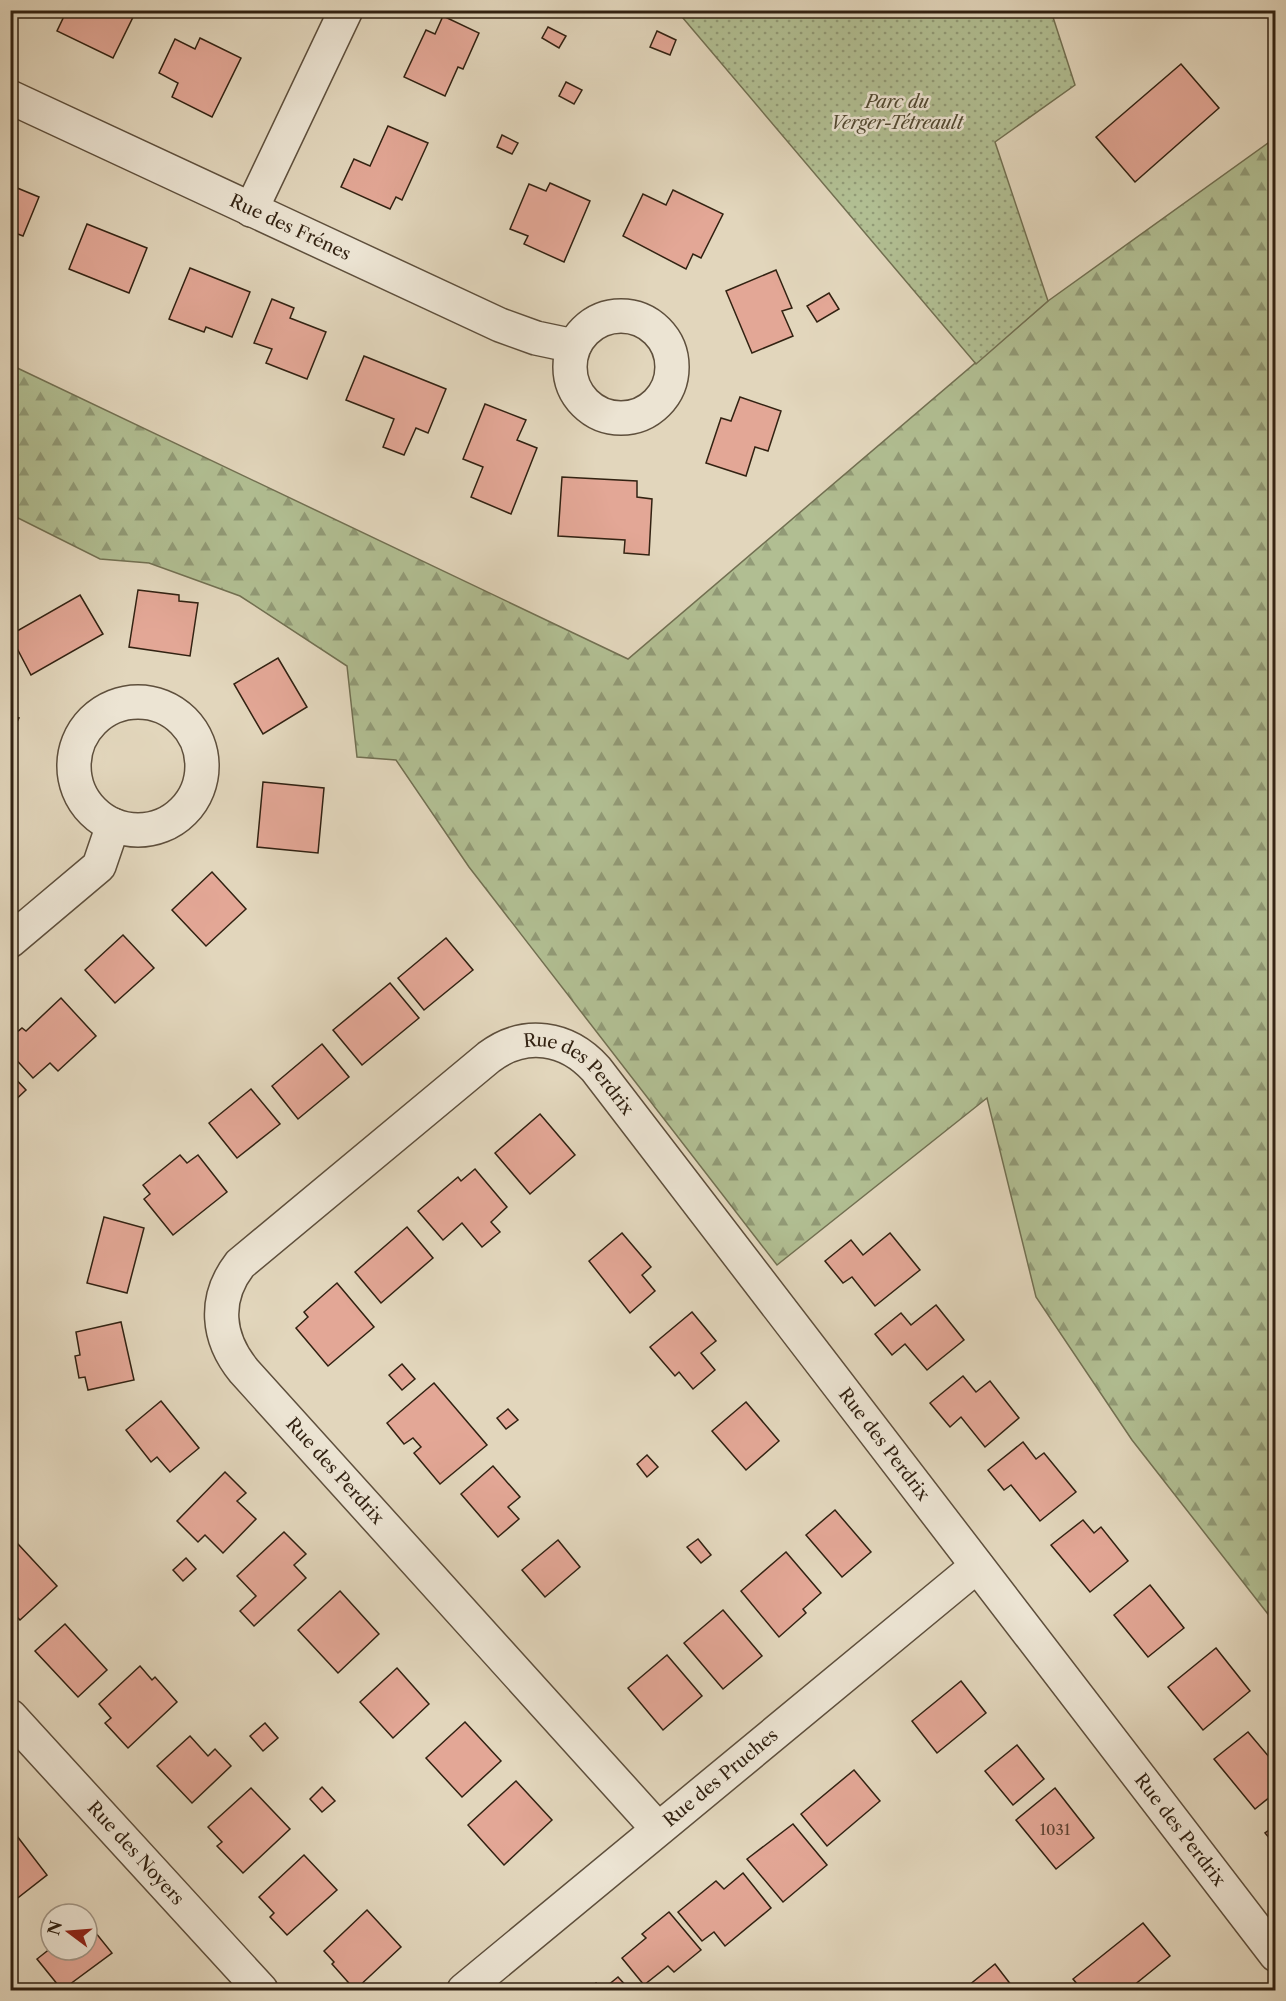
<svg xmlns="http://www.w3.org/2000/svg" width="1286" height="2001" font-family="'Libre Caslon Text',serif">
  <defs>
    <pattern id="forest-firs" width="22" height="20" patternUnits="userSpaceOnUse" patternTransform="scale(1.5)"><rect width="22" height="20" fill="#b1be92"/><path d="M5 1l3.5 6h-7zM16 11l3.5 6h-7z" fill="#919a76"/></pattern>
    <pattern id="park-dots" width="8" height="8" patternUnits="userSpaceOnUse" patternTransform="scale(1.5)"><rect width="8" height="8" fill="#b1be92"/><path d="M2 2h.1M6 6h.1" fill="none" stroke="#919a76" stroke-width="1.8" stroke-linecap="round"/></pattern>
  </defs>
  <rect width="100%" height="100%" fill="#e2d6bc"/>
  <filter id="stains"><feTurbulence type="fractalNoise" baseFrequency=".00333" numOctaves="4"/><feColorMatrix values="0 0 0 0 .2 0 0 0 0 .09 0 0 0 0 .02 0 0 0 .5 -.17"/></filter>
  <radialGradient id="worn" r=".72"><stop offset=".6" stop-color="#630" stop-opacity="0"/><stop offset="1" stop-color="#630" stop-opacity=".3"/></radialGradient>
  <!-- forest -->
  <path fill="url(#forest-firs)" stroke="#727052" stroke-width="1.5" d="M 1275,138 L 1275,1623 L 1132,1440 L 1036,1297 L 987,1098 L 777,1265 L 469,867 L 396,760 L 357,757 L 347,666 L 240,596 L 149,563 L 100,559 L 10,514 L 11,365 L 628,659 L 1048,301 Z"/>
  <!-- park -->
  <path fill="url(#park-dots)" stroke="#727052" stroke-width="1.5" d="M 677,11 L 1051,11 L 1075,85 L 995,142 L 1048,301 L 976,364 Z"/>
  <!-- building -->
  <g fill="#e3a796" stroke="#322212" stroke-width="1.5">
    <path d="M 67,10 L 136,10 L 136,11 L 113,58 L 57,31 Z"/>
    <path d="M 443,16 L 479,33 L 463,69 L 458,67 L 445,96 L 404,77 L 426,30 L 435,34 Z"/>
    <path d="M 548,27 L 566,36 L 559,48 L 542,38 Z"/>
    <path d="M 657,31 L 676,40 L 670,55 L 650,47 Z"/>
    <path d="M 200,38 L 241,58 L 212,117 L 172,97 L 178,83 L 159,73 L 175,39 L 195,49 Z"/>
    <path d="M 1181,64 L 1219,108 L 1135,182 L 1096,137 Z"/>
    <path d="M 566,82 L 582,90 L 574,104 L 559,96 Z"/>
    <path d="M 388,126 L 428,143 L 402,200 L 396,197 L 390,209 L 341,187 L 354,159 L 370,166 Z"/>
    <path d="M 502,135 L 518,143 L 512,154 L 497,147 Z"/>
    <path d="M 550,183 L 590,201 L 564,262 L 524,244 L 528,236 L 510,229 L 529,184 L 546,191 Z"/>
    <path d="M 10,185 L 39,197 L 23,236 L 10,231 Z"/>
    <path d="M 673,190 L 723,214 L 701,258 L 693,254 L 686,269 L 623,236 L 643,194 L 666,205 Z"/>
    <path d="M 87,224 L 147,248 L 129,293 L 69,269 Z"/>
    <path d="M 190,268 L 250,292 L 232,337 L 206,327 L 204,332 L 169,319 Z"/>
    <path d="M 776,270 L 792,308 L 782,311 L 793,336 L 752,353 L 726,291 Z"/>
    <path d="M 829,293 L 839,309 L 817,322 L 807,306 Z"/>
    <path d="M 272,299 L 294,308 L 290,318 L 326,332 L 307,379 L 266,363 L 272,349 L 254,343 Z"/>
    <path d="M 364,356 L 446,389 L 428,433 L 416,428 L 404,455 L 383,447 L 394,419 L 346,400 Z"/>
    <path d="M 740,397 L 781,411 L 768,451 L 755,447 L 746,476 L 706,463 L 721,418 L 731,421 Z"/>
    <path d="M 485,404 L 526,420 L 517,440 L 537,448 L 511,514 L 471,497 L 483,467 L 463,459 Z"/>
    <path d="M 562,477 L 637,481 L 637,497 L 652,499 L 649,555 L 624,553 L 625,540 L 558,536 Z"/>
    <path d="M 138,590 L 179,595 L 179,601 L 198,603 L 190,656 L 129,647 Z"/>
    <path d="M 80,595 L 103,634 L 31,675 L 10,635 Z"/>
    <path d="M 278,658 L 307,707 L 263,734 L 234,684 Z"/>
    <path d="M 10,706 L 16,709 L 13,716 L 19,718 L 10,736 Z"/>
    <path d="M 263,782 L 324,788 L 318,853 L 257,847 Z"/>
    <path d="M 212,872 L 246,909 L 206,946 L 172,910 Z"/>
    <path d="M 123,935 L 154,968 L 115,1003 L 85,970 Z"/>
    <path d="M 446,938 L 473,970 L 424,1010 L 398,978 Z"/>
    <path d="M 390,983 L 419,1018 L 362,1065 L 333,1030 Z"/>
    <path d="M 61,998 L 96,1036 L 58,1071 L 50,1063 L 33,1078 L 10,1053 L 10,1038 L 22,1028 L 26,1031 Z"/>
    <path d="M 322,1044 L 349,1077 L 298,1119 L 272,1086 Z"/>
    <path d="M 10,1073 L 26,1090 L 10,1105 Z"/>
    <path d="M 251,1089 L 280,1124 L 237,1158 L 209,1123 Z"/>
    <path d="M 540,1114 L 575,1155 L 530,1194 L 495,1153 Z"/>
    <path d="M 180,1155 L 187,1163 L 198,1155 L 227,1192 L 173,1235 L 144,1199 L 150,1194 L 143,1185 Z"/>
    <path d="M 475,1169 L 507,1207 L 491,1222 L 500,1232 L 482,1247 L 462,1223 L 443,1240 L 418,1211 L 458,1177 L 461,1181 Z"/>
    <path d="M 104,1217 L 144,1228 L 127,1293 L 87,1283 Z"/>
    <path d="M 407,1227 L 433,1258 L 381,1303 L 355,1272 Z"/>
    <path d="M 622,1233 L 651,1267 L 642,1275 L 655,1291 L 630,1313 L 589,1261 Z"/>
    <path d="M 890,1233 L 920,1270 L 875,1306 L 852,1277 L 843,1283 L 825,1261 L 851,1240 L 863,1255 Z"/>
    <path d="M 337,1283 L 374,1327 L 328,1366 L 296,1328 L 308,1317 L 304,1312 Z"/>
    <path d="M 936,1305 L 964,1340 L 927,1370 L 905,1344 L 892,1355 L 875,1334 L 901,1313 L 911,1325 Z"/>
    <path d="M 692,1312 L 716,1341 L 701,1353 L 715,1370 L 693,1389 L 679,1372 L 675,1376 L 650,1347 Z"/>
    <path d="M 121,1322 L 134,1380 L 88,1390 L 85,1377 L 79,1378 L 75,1356 L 80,1355 L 76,1332 Z"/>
    <path d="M 402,1364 L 415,1379 L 402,1390 L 389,1375 Z"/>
    <path d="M 963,1376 L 976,1392 L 990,1381 L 1019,1418 L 985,1447 L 961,1417 L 950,1427 L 930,1403 Z"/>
    <path d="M 434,1383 L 487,1445 L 440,1484 L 414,1453 L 421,1447 L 413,1438 L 404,1444 L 387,1423 Z"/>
    <path d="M 161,1401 L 199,1448 L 170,1472 L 157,1457 L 151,1462 L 126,1430 Z"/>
    <path d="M 746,1402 L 779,1441 L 746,1470 L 712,1431 Z"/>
    <path d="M 508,1409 L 518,1420 L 506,1429 L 497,1418 Z"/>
    <path d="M 1023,1442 L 1036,1459 L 1044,1453 L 1076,1492 L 1040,1521 L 1011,1485 L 1004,1490 L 988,1470 Z"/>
    <path d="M 647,1455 L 658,1467 L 647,1477 L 637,1464 Z"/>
    <path d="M 493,1466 L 520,1497 L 508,1507 L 519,1519 L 498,1537 L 461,1494 Z"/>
    <path d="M 225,1472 L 246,1493 L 237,1501 L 256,1519 L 223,1553 L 205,1535 L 198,1542 L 177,1521 Z"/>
    <path d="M 835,1510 L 871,1552 L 842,1577 L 806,1535 Z"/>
    <path d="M 1083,1520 L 1094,1533 L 1101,1527 L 1128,1561 L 1090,1592 L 1051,1545 Z"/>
    <path d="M 284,1532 L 306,1554 L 294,1565 L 306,1578 L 254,1626 L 240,1611 L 256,1596 L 237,1576 Z"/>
    <path d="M 698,1539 L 711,1555 L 701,1563 L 687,1547 Z"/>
    <path d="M 558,1540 L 580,1567 L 545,1597 L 522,1570 Z"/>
    <path d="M 18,1544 L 57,1586 L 20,1620 L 10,1610 L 10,1551 Z"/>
    <path d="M 786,1552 L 821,1593 L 803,1609 L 806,1613 L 779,1637 L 741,1591 Z"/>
    <path d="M 186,1558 L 196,1569 L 183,1581 L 173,1570 Z"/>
    <path d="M 1150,1585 L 1184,1628 L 1148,1657 L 1114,1615 Z"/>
    <path d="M 340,1591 L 379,1634 L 338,1673 L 298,1630 Z"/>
    <path d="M 723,1610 L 762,1656 L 723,1689 L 684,1643 Z"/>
    <path d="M 65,1624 L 107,1670 L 78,1697 L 35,1651 Z"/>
    <path d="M 1216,1648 L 1250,1691 L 1203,1730 L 1168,1687 Z"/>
    <path d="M 667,1655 L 702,1696 L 663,1730 L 628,1688 Z"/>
    <path d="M 140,1666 L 152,1680 L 155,1677 L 177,1702 L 128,1748 L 105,1723 L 111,1718 L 99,1704 Z"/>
    <path d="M 397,1668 L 429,1704 L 393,1738 L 360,1702 Z"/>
    <path d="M 961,1681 L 986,1713 L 937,1753 L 912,1721 Z"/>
    <path d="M 465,1722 L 501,1761 L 462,1797 L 426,1758 Z"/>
    <path d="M 265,1723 L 278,1738 L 263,1751 L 250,1736 Z"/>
    <path d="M 1248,1732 L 1276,1765 L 1276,1792 L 1255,1809 L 1214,1759 Z"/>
    <path d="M 190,1736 L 208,1756 L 215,1749 L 231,1766 L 192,1803 L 157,1766 Z"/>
    <path d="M 1017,1745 L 1044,1779 L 1013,1805 L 985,1771 Z"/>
    <path d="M 854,1770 L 880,1801 L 827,1846 L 801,1814 Z"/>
    <path d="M 516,1781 L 552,1820 L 504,1865 L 468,1825 Z"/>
    <path d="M 322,1787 L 335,1801 L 322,1812 L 310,1799 Z"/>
    <path d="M 251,1788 L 290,1829 L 243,1873 L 217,1846 L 222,1842 L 208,1827 Z"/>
    <path d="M 1055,1788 L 1094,1838 L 1056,1869 L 1016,1820 Z"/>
    <path d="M 793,1824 L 827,1865 L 783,1902 L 747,1859 Z"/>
    <path d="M 1276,1825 L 1276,1846 L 1265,1833 Z"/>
    <path d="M 17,1836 L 47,1875 L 10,1904 L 10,1841 Z"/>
    <path d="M 304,1855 L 337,1890 L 287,1935 L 270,1917 L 274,1913 L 259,1897 Z"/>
    <path d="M 743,1873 L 771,1908 L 725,1946 L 714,1932 L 702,1941 L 678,1912 L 716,1881 L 724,1889 Z"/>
    <path d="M 367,1910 L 401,1947 L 355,1990 L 332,1964 L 334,1962 L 324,1951 Z"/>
    <path d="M 669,1912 L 701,1950 L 674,1972 L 668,1966 L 644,1985 L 622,1958 L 646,1938 L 642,1934 Z"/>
    <path d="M 87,1922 L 112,1953 L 62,1990 L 37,1959 L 51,1948 L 87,1950 Z"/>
    <path d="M 1143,1923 L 1170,1956 L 1128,1990 L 1082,1990 L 1073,1979 Z"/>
    <path d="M 995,1964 L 1015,1990 L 963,1990 Z"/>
    <path d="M 618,1977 L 630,1990 L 588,1990 L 596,1983 L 602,1990 Z"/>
  </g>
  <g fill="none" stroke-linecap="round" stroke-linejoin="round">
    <!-- minor casing -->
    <g stroke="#5e4f3c" stroke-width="36">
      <g id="minor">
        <path id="s1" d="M 10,97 L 500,325 L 536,338 L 574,346"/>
        <path d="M 251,210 L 346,10"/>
        <circle cx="621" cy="367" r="51"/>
        <circle cx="138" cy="766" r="64"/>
        <path d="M 10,941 L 99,866 L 113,825"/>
        <path id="s2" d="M 10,1716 L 261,1990"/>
        <path id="s3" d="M 658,1829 L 244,1371 C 217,1338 213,1299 240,1264 L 489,1057 C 525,1030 567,1037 596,1069 L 1276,1955"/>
        <path id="s4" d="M 464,1990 L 977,1566"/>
      </g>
    </g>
    <!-- minor -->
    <use href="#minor" stroke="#ece4d3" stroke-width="33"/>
  </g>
  <g text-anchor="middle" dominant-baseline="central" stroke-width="5" stroke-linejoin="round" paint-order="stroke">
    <!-- number labels -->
    <g font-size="15" fill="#5e4333">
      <text x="1055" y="1829">1031</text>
    </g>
    <!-- park labels -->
    <g font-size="18" font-style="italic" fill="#524932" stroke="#ece4d3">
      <text x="897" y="102">Parc du<tspan x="897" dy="21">Verger-Tétreault</tspan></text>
    </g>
    <!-- street labels -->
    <g font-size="18" fill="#322212" stroke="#ece4d3">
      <text stroke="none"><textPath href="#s1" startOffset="309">Rue des Frénes</textPath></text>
      <text stroke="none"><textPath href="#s3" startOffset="1164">Rue des Perdrix</textPath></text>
      <text stroke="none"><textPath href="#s3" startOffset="1650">Rue des Perdrix</textPath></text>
      <text transform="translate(335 1471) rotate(48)">Rue des Perdrix</text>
      <text stroke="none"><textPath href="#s4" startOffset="333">Rue des Pruches</textPath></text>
      <text stroke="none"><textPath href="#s3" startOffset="2136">Rue des Perdrix</textPath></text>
      <text stroke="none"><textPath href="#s2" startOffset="186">Rue des Noyers</textPath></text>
    </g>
  </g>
  <!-- margin -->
  <rect width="1286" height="2001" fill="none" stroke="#e2d6bc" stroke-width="36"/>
  <rect x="12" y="12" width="1262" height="1977" fill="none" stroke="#322212" stroke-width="3"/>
  <rect x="18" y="18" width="1250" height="1965" fill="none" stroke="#322212" stroke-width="1.5"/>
  <!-- north arrow -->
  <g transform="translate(69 1932) rotate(286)"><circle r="28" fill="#ece4d3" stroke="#a29686" stroke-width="1.5"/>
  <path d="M0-4.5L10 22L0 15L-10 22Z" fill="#8f2418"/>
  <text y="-9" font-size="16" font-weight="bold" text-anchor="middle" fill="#322212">N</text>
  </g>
  <rect width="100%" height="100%" filter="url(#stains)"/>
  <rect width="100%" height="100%" fill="url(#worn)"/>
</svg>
